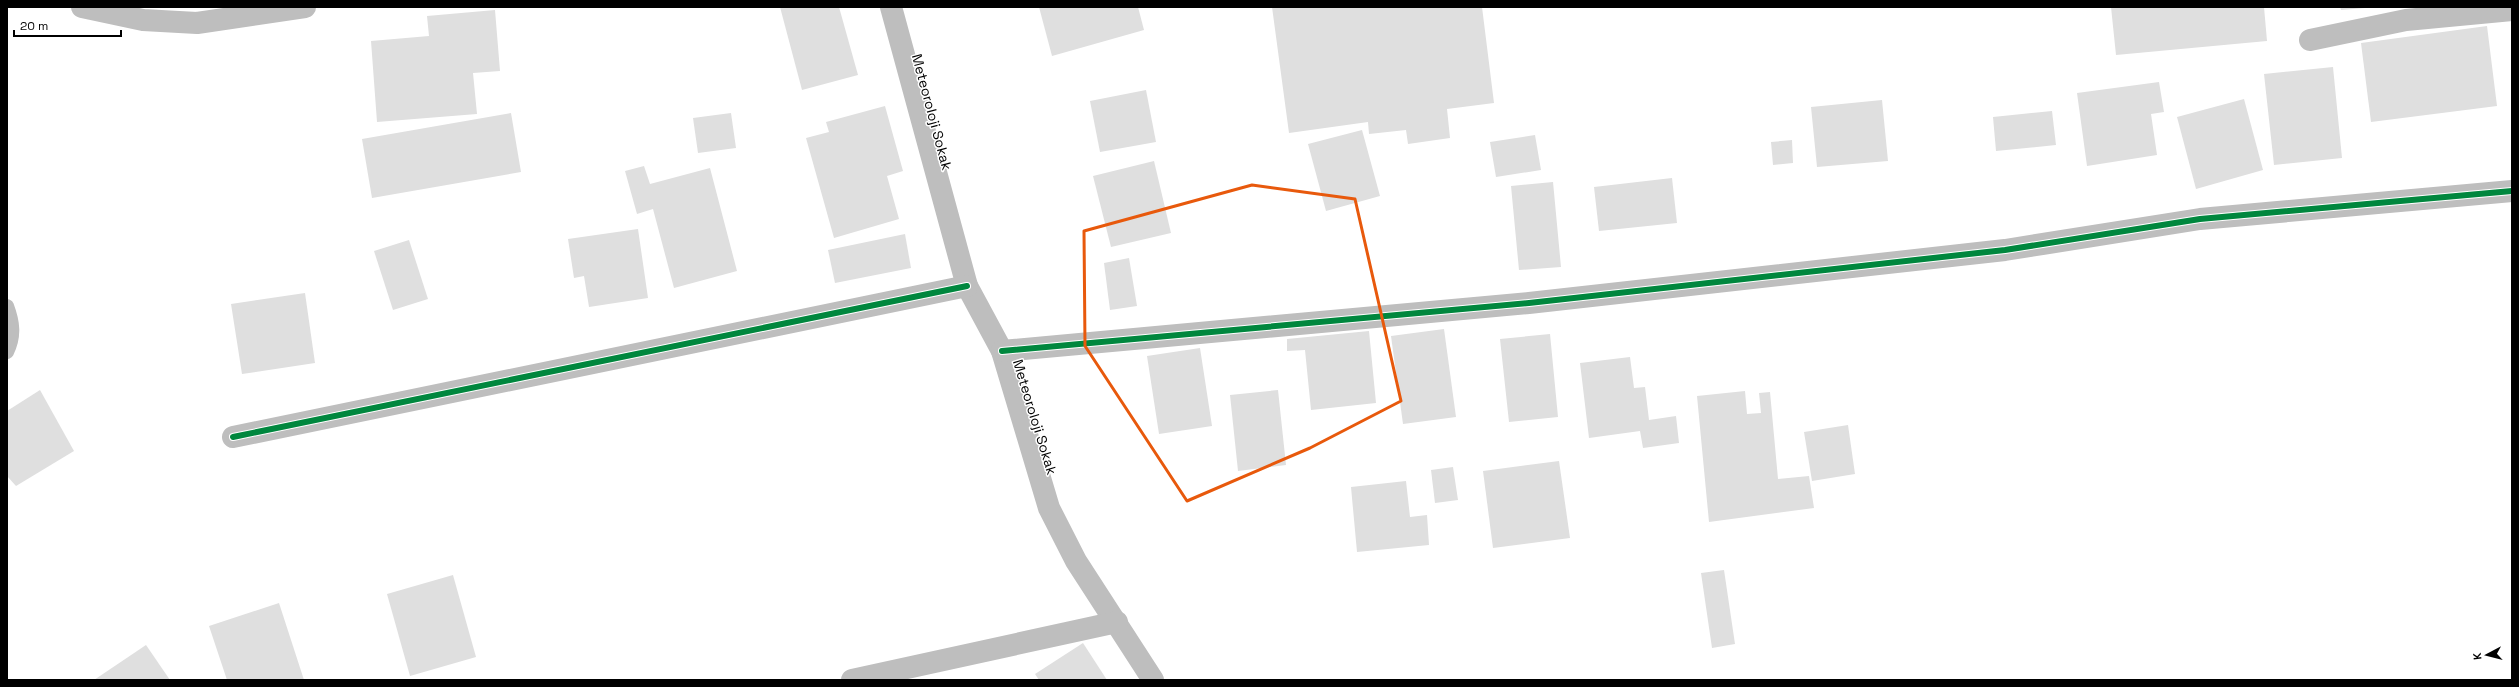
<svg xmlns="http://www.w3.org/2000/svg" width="2519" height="687" font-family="'Space Grotesk',sans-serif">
  <rect width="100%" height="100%" fill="#fff"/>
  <!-- building -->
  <g fill="#dfdfdf">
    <path d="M 780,7 L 839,7 L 858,75 L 802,90 Z"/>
    <path d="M 1039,7 L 1138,7 L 1144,30 L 1052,56 Z"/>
    <path d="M 1272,7 L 1482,7 L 1494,103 L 1447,109 L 1450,138 L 1408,144 L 1406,130 L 1369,134 L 1368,122 L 1289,133 Z"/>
    <path d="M 2111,7 L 2264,7 L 2267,41 L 2116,55 Z"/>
    <path d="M 2340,7 L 2365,7 L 2365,8 L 2341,10 Z"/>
    <path d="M 495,10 L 500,71 L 473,73 L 477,114 L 377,122 L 371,41 L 429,36 L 427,16 Z"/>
    <path d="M 2487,26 L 2497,106 L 2371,122 L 2361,43 Z"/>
    <path d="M 2333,67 L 2342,158 L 2274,165 L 2264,74 Z"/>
    <path d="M 2159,82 L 2164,112 L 2151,114 L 2157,155 L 2087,166 L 2077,93 Z"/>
    <path d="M 1146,90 L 1156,142 L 1100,152 L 1090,101 Z"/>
    <path d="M 2244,99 L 2263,170 L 2196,189 L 2177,117 Z"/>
    <path d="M 1882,100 L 1888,161 L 1817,167 L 1811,107 Z"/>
    <path d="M 885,106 L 903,171 L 887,176 L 899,219 L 834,238 L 806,138 L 829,132 L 826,122 Z"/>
    <path d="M 2052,111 L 2056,145 L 1996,151 L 1993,117 Z"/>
    <path d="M 511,113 L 521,172 L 372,198 L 362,139 Z"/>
    <path d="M 731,113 L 736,148 L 698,153 L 693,118 Z"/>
    <path d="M 1362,130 L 1380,196 L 1326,211 L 1308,144 Z"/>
    <path d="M 1535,135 L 1541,170 L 1496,177 L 1490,142 Z"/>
    <path d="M 1792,140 L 1793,163 L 1773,165 L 1771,142 Z"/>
    <path d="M 1154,161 L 1171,233 L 1111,247 L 1093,176 Z"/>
    <path d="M 644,166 L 650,184 L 710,168 L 737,271 L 674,288 L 653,209 L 637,214 L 625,171 Z"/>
    <path d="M 1672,178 L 1677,223 L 1599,231 L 1594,187 Z"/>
    <path d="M 1553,182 L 1561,267 L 1519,270 L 1511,186 Z"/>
    <path d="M 638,229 L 648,298 L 589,307 L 584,276 L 574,278 L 568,239 Z"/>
    <path d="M 905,234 L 911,268 L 835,283 L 828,250 Z"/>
    <path d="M 409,240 L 428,299 L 393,310 L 374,251 Z"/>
    <path d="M 1129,258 L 1137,306 L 1110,310 L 1104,263 Z"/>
    <path d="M 305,293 L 315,363 L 242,374 L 231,304 Z"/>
    <path d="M 1444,329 L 1456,417 L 1403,424 L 1391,336 Z"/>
    <path d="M 1369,331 L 1376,403 L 1311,410 L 1305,350 L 1287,351 L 1287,339 Z"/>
    <path d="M 1550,334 L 1558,417 L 1509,422 L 1500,339 Z"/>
    <path d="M 1200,348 L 1212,426 L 1159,434 L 1147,356 Z"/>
    <path d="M 1630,357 L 1634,388 L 1645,387 L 1649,420 L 1676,416 L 1679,443 L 1643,448 L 1640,431 L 1589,438 L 1580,363 Z"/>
    <path d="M 40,390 L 74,451 L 16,486 L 7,476 L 7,411 Z"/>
    <path d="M 1278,390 L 1286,465 L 1238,471 L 1230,395 Z"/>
    <path d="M 1745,391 L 1747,414 L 1761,413 L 1759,393 L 1770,392 L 1778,479 L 1809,476 L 1814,508 L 1709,522 L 1697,396 Z"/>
    <path d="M 1848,425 L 1855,474 L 1812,481 L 1804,432 Z"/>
    <path d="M 1559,461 L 1570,538 L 1493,548 L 1483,471 Z"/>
    <path d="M 1453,467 L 1458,500 L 1435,503 L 1431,470 Z"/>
    <path d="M 1406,481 L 1410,517 L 1427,515 L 1429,545 L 1357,552 L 1351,487 Z"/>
    <path d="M 1724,570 L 1735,644 L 1712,648 L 1701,573 Z"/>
    <path d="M 453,575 L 476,657 L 410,676 L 387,594 Z"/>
    <path d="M 279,603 L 304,680 L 227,680 L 209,626 Z"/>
    <path d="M 1083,643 L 1107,680 L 1039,680 L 1035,674 Z"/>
    <path d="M 146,645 L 170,680 L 94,680 Z"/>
  </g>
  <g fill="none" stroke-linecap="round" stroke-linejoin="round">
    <!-- service -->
    <path stroke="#bebebe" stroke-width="14" d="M 7,306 C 13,322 15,336 7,352"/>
    <!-- minor -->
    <g stroke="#bebebe" stroke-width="22">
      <path d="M 82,7 L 143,20 L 197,23 L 305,7"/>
      <path d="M 891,7 L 967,286 L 1002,351 L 1049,508 L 1076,561 L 1153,680"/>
      <path d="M 2310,40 L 2406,20 L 2512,10"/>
      <path d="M 1002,351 L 1529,303 L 2005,250 L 2200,219 L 2512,191"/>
      <path d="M 233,437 L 967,286"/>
      <path d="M 852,680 L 1117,622"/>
    </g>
    <!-- cycleway casing -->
    <g stroke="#fff" stroke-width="8">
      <g id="cycleway">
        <path d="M 1002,351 L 1529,303 L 2005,250 L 2200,219 L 2512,191"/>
        <path d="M 233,437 L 967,286"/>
      </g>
    </g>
    <!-- cycleway -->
    <use href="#cycleway" stroke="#00873e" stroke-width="6"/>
  </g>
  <!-- marked area -->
  <path fill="none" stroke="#e8590c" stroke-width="3" stroke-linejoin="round" d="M 1252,185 L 1355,199 L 1401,401 L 1310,448 L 1187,501 L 1085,346 L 1084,231 Z"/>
  <g text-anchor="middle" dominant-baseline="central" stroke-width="3" stroke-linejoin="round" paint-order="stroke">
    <!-- street labels -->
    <g font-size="14" fill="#000" stroke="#fff">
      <text transform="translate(932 112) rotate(75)">Meteoroloji Sokak</text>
      <text transform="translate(1035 417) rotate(73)">Meteoroloji Sokak</text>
    </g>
  </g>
  <!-- border -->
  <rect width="2519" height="687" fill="none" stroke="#000000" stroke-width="16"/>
  <!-- north arrow -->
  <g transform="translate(2487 655) rotate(263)" stroke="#ffffff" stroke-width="3" paint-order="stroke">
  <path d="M0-3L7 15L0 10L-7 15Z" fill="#000000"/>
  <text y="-6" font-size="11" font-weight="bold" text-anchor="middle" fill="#000000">K</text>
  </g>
  <!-- scale -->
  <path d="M14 30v6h107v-6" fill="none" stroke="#000000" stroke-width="2"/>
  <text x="20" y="30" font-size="12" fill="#000000" stroke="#ffffff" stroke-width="3" paint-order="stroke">20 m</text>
</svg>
